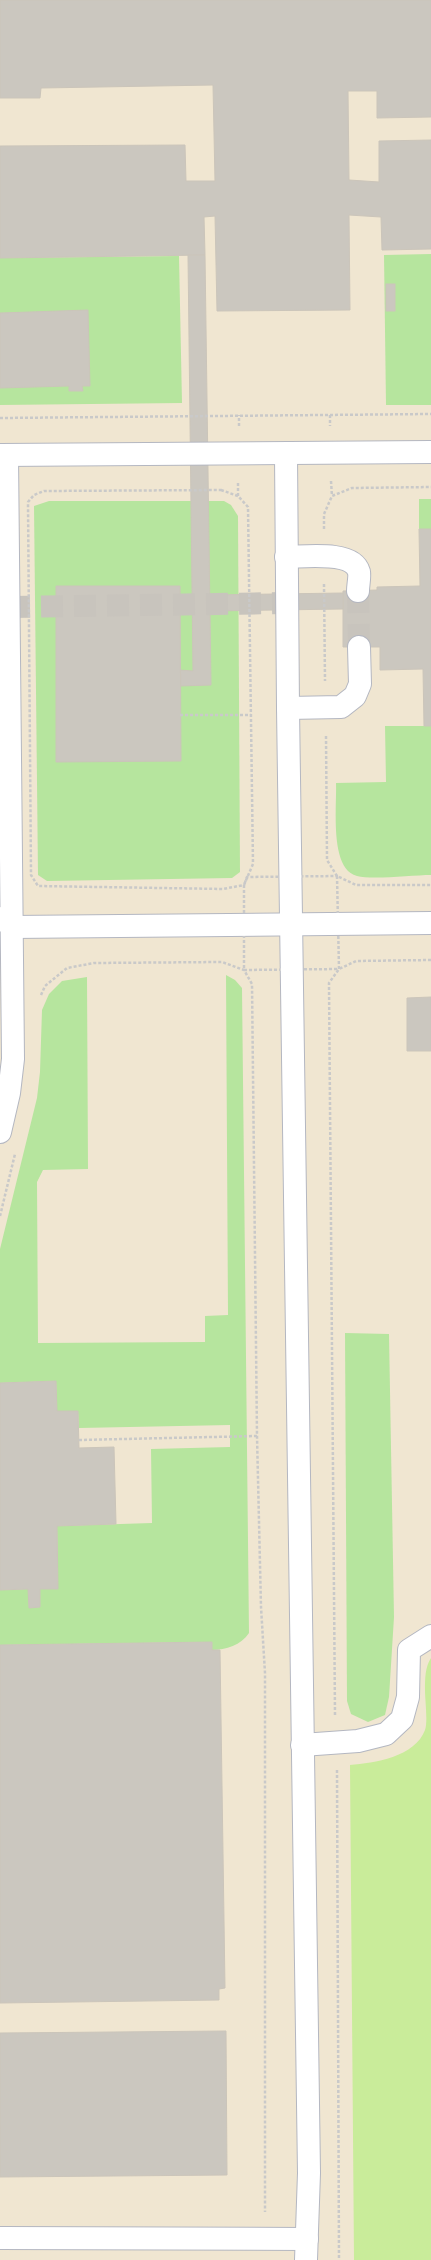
<svg xmlns="http://www.w3.org/2000/svg" width="431" height="2260" font-family="Barlow,sans-serif">
  <rect width="100%" height="100%" fill="#efe9e1"/>
  <!-- education -->
  <rect fill="#f0e6d1" x="0" y="0" width="431" height="2260"/>
  <!-- green -->
  <g fill="#b6e59e">
    <path d="M 431,254 L 431,405 L 386,405 L 384,255 Z"/>
    <path d="M 179,256 L 182,403 L 0,405 L 0,258 Z"/>
    <rect x="419" y="499" width="12" height="30"/>
    <path d="M 49,501 L 224,501 L 231,505 L 238,516 L 240,872 L 232,878 L 47,881 L 38,875 L 34,506 Z"/>
    <path d="M 385,726 L 431,726 L 431,875 C 413,875 372,880 357,876 C 329,869 337,806 336,783 L 386,782 Z"/>
    <path d="M 226,975 L 235,980 L 242,988 L 249,1633 C 241,1645 226,1650 212,1650 L 211,1642 L 0,1645 L 0,1590 L 28,1589 L 29,1608 L 40,1607 L 40,1589 L 58,1589 L 57,1526 L 152,1523 L 151,1449 L 230,1447 L 230,1425 L 79,1428 L 78,1411 L 57,1411 L 56,1381 L 0,1383 L 0,1249 L 37,1098 L 40,1072 L 42,1010 L 49,994 L 62,981 L 87,977 L 88,1169 L 43,1170 L 37,1182 L 38,1343 L 205,1342 L 205,1316 L 228,1315 Z"/>
    <path d="M 345,1333 L 389,1334 L 394,1617 L 389,1697 L 385,1715 L 368,1722 L 351,1714 L 347,1701 Z"/>
  </g>
  <!-- pitch -->
  <path fill="#c9ec9a" d="M 431,1658 L 431,2260 L 354,2260 L 350,1765 C 374,1763 415,1757 425,1730 C 428,1722 425,1700 425,1690 C 425,1679 425,1667 431,1658 Z"/>
  <!-- building -->
  <g fill="#cbc7bf" stroke="#cbc5ba">
    <path d="M 0,0 L 431,0 L 431,117 L 377,118 L 377,91 L 348,91 L 349,180 L 379,182 L 379,141 L 431,140 L 431,249 L 382,250 L 381,217 L 349,215 L 350,310 L 217,311 L 215,216 L 204,217 L 205,255 L 0,258 L 0,146 L 185,145 L 186,181 L 215,181 L 213,85 L 41,88 L 40,98 L 0,98 Z"/>
    <path d="M 188,255 L 205,255 L 211,685 L 180,686 L 180,670 L 193,671 Z"/>
    <rect x="386" y="284" width="9" height="27"/>
    <path d="M 88,310 L 90,386 L 82,386 L 83,391 L 69,391 L 69,386 L 0,388 L 0,313 Z"/>
    <path d="M 419,529 L 431,529 L 431,726 L 424,726 L 423,669 L 380,670 L 380,647 L 343,647 L 343,591 L 377,590 L 377,587 L 420,586 Z"/>
    <path d="M 56,586 L 180,586 L 181,761 L 56,762 Z"/>
    <path d="M 343,593 L 343,609 L 210,611 L 209,595 Z"/>
    <path d="M 431,997 L 431,1051 L 407,1051 L 407,998 Z"/>
    <path d="M 56,1381 L 57,1411 L 78,1411 L 79,1448 L 114,1447 L 116,1524 L 57,1526 L 58,1589 L 40,1589 L 40,1607 L 29,1608 L 28,1589 L 0,1590 L 0,1383 Z"/>
    <path d="M 212,1642 L 212,1650 L 220,1650 L 225,1988 L 219,1989 L 219,2000 L 0,2003 L 0,1645 Z"/>
    <path d="M 226,2031 L 227,2175 L 0,2177 L 0,2033 Z"/>
  </g>
  <g fill="none" stroke-linecap="round" stroke-linejoin="round">
    <!-- minor-tunnel -->
    <g stroke="#c8c4bd" stroke-width="22" stroke-dasharray="22 11" stroke-linecap="butt">
      <path d="M 358,591 L 359,647"/>
      <path d="M 8,607 L 286,603"/>
    </g>
    <!-- minor casing -->
    <g stroke="#b4b7c1" stroke-width="24">
      <g id="minor">
        <path d="M 286,454 L 288,708 L 309,2173 L 306,2260"/>
        <path d="M 0,455 L 431,452"/>
        <path d="M 286,557 C 304,557 353,550 359,572 C 360,577 358,585 358,591"/>
        <path d="M 288,708 L 341,707 L 355,696 L 360,684 L 359,647"/>
        <path d="M 2,918 L 12,927 L 431,923"/>
        <path d="M 0,1132 L 9,1093 L 13,1059 L 7,455"/>
        <path d="M 302,1745 L 358,1741 L 386,1734 L 402,1719 L 408,1697 L 409,1650 L 431,1636"/>
        <path d="M 0,2238 L 307,2239"/>
      </g>
    </g>
    <!-- path -->
    <g stroke="#c9c9c9" stroke-width="2.5" stroke-dasharray="3 2" stroke-linecap="butt">
      <path d="M 330,415 L 330,426"/>
      <path d="M 0,418 L 431,414"/>
      <path d="M 239,426 L 239,415"/>
      <path d="M 331,481 L 332,496"/>
      <path d="M 221,490 L 238,496 L 248,507 L 253,864 L 244,885 L 223,889 L 38,886 L 31,875 L 28,502 L 34,495 L 44,491 Z"/>
      <path d="M 238,496 L 238,481"/>
      <path d="M 324,529 L 324,514 L 332,496 L 352,488 L 431,487"/>
      <path d="M 324,584 L 325,681"/>
      <path d="M 180,715 L 251,715"/>
      <path d="M 326,736 L 327,860 L 337,876 L 356,885 L 431,885"/>
      <path d="M 337,876 L 339,969 L 244,970 L 244,885 L 247,877 Z"/>
      <path d="M 41,995 L 45,986 L 67,968 L 94,963 L 222,962 L 244,970 L 252,984 L 257,1436 L 261,1607 L 265,1673 L 265,2212"/>
      <path d="M 0,1216 L 15,1154"/>
      <path d="M 79,1440 L 257,1436"/>
      <path d="M 335,1715 L 329,983 L 339,969 L 356,961 L 431,960"/>
      <path d="M 337,1770 L 339,2260"/>
    </g>
    <!-- minor -->
    <use href="#minor" stroke="#fff" stroke-width="22"/>
  </g>
</svg>
